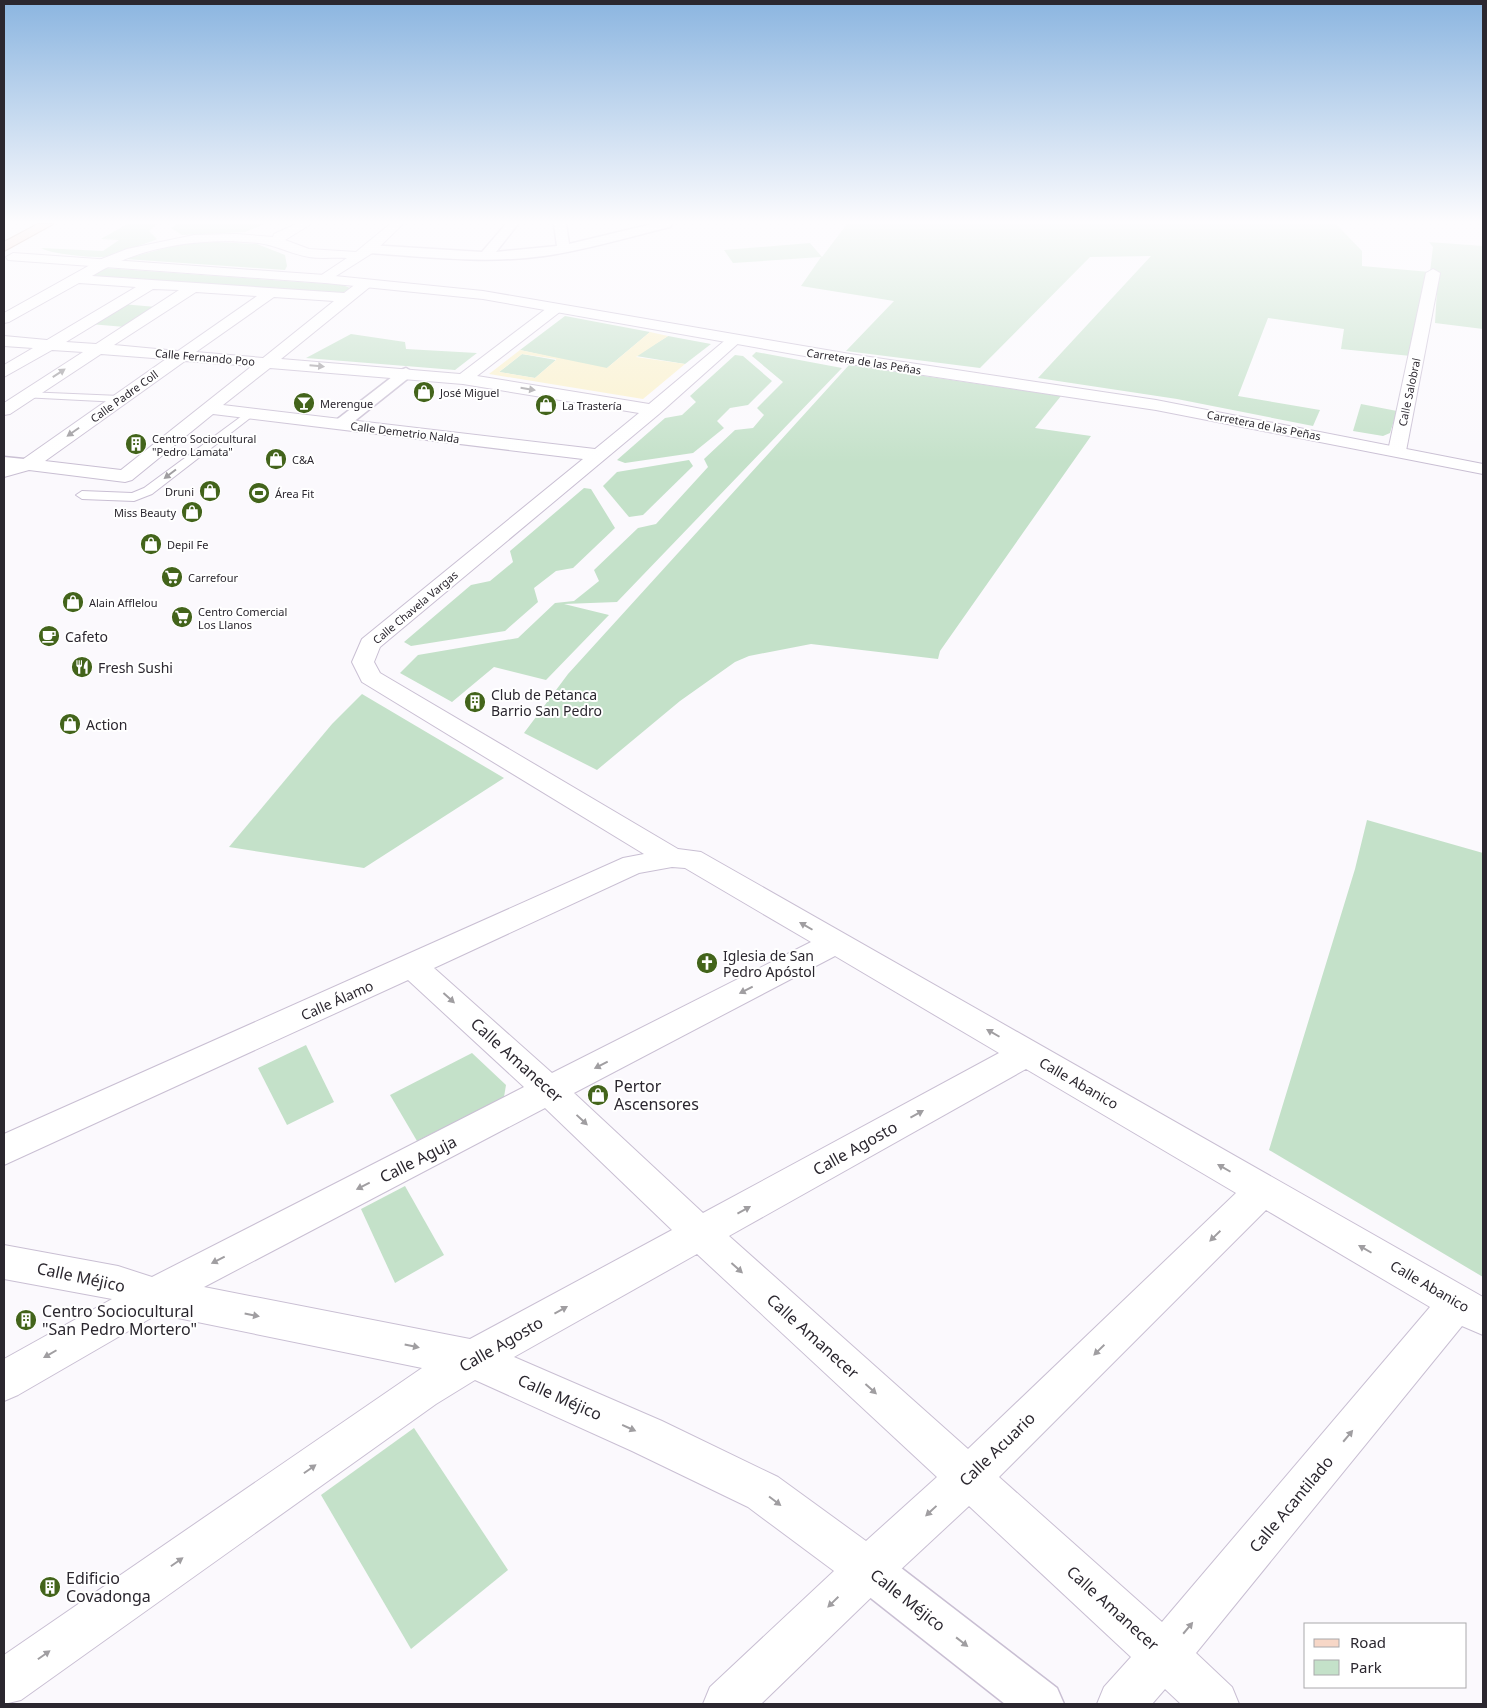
<svg xmlns="http://www.w3.org/2000/svg" width="1487" height="1708" font-family="'Noto Sans',sans-serif">
  <rect width="100%" height="100%" fill="#fbf9fd"/>
  <!-- green -->
  <g fill="#c4e1c9">
    <path d="M 127,224 L 157,224 L 149,231 L 157,239 C 154,241 109,256 104,257 C 93,258 50,254 41,248 L 103,251 L 119,240 L 101,239 Z"/>
    <path d="M 177,224 L 265,224 L 245,232 L 182,235 L 171,228 Z"/>
    <path d="M 847,224 L 1336,224 L 1362,251 L 1362,266 L 1430,272 L 1433,247 L 1429,242 L 1483,246 L 1483,329 L 1435,323 L 1438,273 L 1411,356 L 1341,349 L 1344,329 L 1268,318 L 1238,396 L 1320,410 L 1313,426 L 1177,399 L 1038,378 L 1151,256 L 1090,257 L 980,368 L 846,351 L 894,301 L 801,286 L 821,257 L 733,263 L 724,250 L 810,243 L 822,257 Z"/>
    <path d="M 217,242 L 257,244 L 285,255 L 287,266 L 285,270 L 125,259 L 180,244 Z"/>
    <path d="M 104,268 L 343,285 L 350,288 L 341,294 L 92,276 L 90,274 Z"/>
    <path d="M 122,304 L 156,307 L 125,327 L 90,324 Z"/>
    <path d="M 565,316 L 650,332 L 582,389 L 560,359 L 520,350 Z"/>
    <path d="M 351,334 L 405,342 L 406,349 L 477,353 L 455,370 L 306,358 Z"/>
    <path d="M 668,336 L 711,344 L 685,364 L 636,356 Z"/>
    <path d="M 756,352 L 842,368 L 617,602 L 564,604 L 609,615 L 546,680 L 494,667 L 452,702 L 400,673 L 418,655 L 518,638 L 555,603 L 574,601 L 599,581 L 594,570 L 638,528 L 656,524 L 708,467 L 704,459 L 735,430 L 753,428 L 764,415 L 757,408 L 783,382 L 752,356 Z"/>
    <path d="M 522,354 L 556,360 L 535,378 L 499,372 Z"/>
    <path d="M 735,355 L 743,356 L 772,381 L 748,405 L 730,408 L 717,421 L 724,428 L 693,453 L 625,463 L 617,460 L 665,418 L 682,415 L 696,402 L 690,396 Z"/>
    <path d="M 849,365 L 1061,396 L 1035,428 L 1091,436 L 940,651 L 938,659 L 811,644 L 749,656 L 735,662 L 680,701 L 597,770 L 524,733 L 568,674 Z"/>
    <path d="M 1361,404 L 1397,411 L 1390,433 L 1383,436 L 1353,431 Z"/>
    <path d="M 689,460 L 693,466 L 643,515 L 629,517 L 603,486 L 617,472 Z"/>
    <path d="M 584,488 L 591,489 L 615,528 L 573,568 L 556,571 L 534,588 L 538,602 L 505,631 L 411,646 L 404,642 L 471,585 L 490,581 L 513,562 L 510,551 Z"/>
    <path d="M 362,694 L 504,778 L 364,868 L 229,847 L 332,724 Z"/>
    <path d="M 1367,820 L 1483,853 L 1483,1277 L 1269,1150 L 1355,869 Z"/>
    <path d="M 306,1045 L 334,1102 L 287,1125 L 258,1068 Z"/>
    <path d="M 472,1053 L 506,1085 L 504,1097 L 417,1141 L 390,1095 Z"/>
    <path d="M 405,1186 L 444,1255 L 395,1283 L 361,1209 Z"/>
    <path d="M 414,1428 L 508,1570 L 411,1649 L 321,1495 Z"/>
  </g>
  <!-- sand -->
  <path fill="#faf1cb" fill-rule="evenodd" d="M 650,332 L 668,336 L 636,357 L 685,364 L 643,399 L 489,374 L 520,350 L 607,368 ZM 522,354 L 556,359 L 556,360 L 535,378 L 499,372 Z"/>
  <g fill="none" stroke-linecap="round" stroke-linejoin="round">
    <!-- service casing -->
    <g stroke="#c9bfd3" stroke-width="2">
      <g id="service">
        <path d="M 26,392 L 120,396 L 125,399 L 120,402 L 22,397 L 21,395 Z"/>
        <path d="M 250,410 L 254,411 L 254,415 L 152,494 L 134,501 L 82,499 L 76,495 L 82,491 L 132,493 L 144,488 Z"/>
      </g>
    </g>
    <!-- pedestrian casing -->
    <g stroke="#c9bfd3" stroke-width="3">
      <g id="pedestrian">
        <path d="M 506,224 L 518,224 L 496,252 L 557,246 L 554,224 L 566,224 L 569,244 L 652,224 L 672,224 L 670,227 C 628,237 587,250 544,256 C 486,264 427,257 369,253 L 363,249 L 369,245 L 482,252 Z"/>
        <path d="M 406,368 L 414,373 L 411,376 L 347,427 L 335,427 L 333,424 L 335,421 L 401,370 Z"/>
        <path d="M 4,457 L 34,460 L 37,464 L 34,468 L 4,467 Z"/>
        <path d="M 868,1548 L 883,1554 L 1057,1688 L 1064,1704 L 1005,1704 L 853,1584 L 847,1569 L 853,1554 Z"/>
      </g>
    </g>
    <!-- minor casing -->
    <g stroke="#c9bfd3" stroke-width="2">
      <g id="minor">
        <path d="M 296,224 L 311,224 L 285,240 L 309,249 L 356,252 L 390,224 L 403,224 L 374,252 L 325,283 L 318,279 L 320,276 L 347,258 C 335,257 322,259 309,257 C 291,254 276,245 258,243 C 202,237 139,246 92,276 L 344,293 L 361,280 L 371,280 L 373,283 L 371,286 L 281,359 L 460,374 L 551,305 L 561,305 L 563,308 L 561,311 L 477,376 L 649,404 L 729,337 L 734,335 L 742,340 L 659,414 L 380,647 L 374,662 L 380,673 L 678,849 L 701,852 L 1483,1297 L 1483,1335 L 1462,1326 L 1196,1653 L 1232,1687 L 1239,1704 L 1181,1704 L 1165,1689 L 1152,1704 L 1097,1704 L 1104,1687 L 1131,1657 L 969,1506 L 884,1585 L 761,1704 L 703,1704 L 710,1687 L 834,1571 L 748,1507 L 632,1451 L 475,1380 L 436,1404 L 21,1700 L 4,1704 L 4,1655 L 422,1368 L 158,1314 L 18,1395 L 4,1401 L 4,1359 L 112,1299 L 4,1279 L 4,1245 L 118,1266 L 152,1277 L 524,1087 L 408,980 L 4,1165 L 4,1134 L 623,858 L 644,854 L 362,682 L 352,662 L 362,639 L 583,459 L 213,414 L 132,480 L 125,482 L 29,470 L 4,477 L 4,466 L 22,460 L 166,359 L 101,354 L 10,414 L 4,415 L 4,403 L 83,352 L 52,350 L 4,377 L 4,365 L 33,348 L 4,346 L 4,336 L 47,340 L 136,287 L 79,283 L 9,322 L 4,323 L 4,313 L 99,260 L 127,249 L 194,235 L 236,234 L 273,237 L 274,234 ZM 153,289 L 179,290 L 96,344 L 66,342 ZM 196,292 L 257,296 L 178,351 L 114,345 ZM 274,297 L 334,301 L 263,358 L 196,352 ZM 185,361 L 252,366 L 121,470 L 45,461 ZM 270,368 L 463,384 L 639,413 L 595,449 L 223,405 ZM 672,867 L 685,868 L 811,942 L 552,1073 L 434,968 L 639,873 ZM 835,956 L 999,1053 L 703,1213 L 574,1093 ZM 1026,1069 L 1236,1193 L 968,1449 L 729,1236 ZM 545,1108 L 672,1230 L 470,1339 L 204,1287 ZM 1266,1210 L 1430,1307 L 1162,1622 L 999,1477 ZM 697,1254 L 937,1477 L 866,1541 L 778,1477 L 662,1421 L 514,1357 Z"/>
        <path d="M 1433,269 L 1440,273 L 1406,451 L 1403,455 L 1391,455 L 1388,451 L 1426,273 Z"/>
      </g>
    </g>
    <!-- secondary casing -->
    <g stroke="#c9bfd3" stroke-width="2">
      <path id="secondary" d="M 13,253 L 325,275 L 483,291 L 850,354 L 1156,400 L 1483,464 L 1483,474 L 1156,410 L 850,364 L 483,299 L 325,283 L 8,260 L 6,257 Z"/>
    </g>
    <!-- primary casing -->
    <g stroke="#ac887a" stroke-width="2">
      <path id="primary" d="M 38,224 L 53,224 L 4,251 L 4,242 Z"/>
    </g>
    <!-- service -->
    <use href="#service" fill="#fff" fill-rule="evenodd"/>
    <!-- pedestrian -->
    <use href="#pedestrian" fill="#fff" fill-rule="evenodd"/>
    <!-- minor -->
    <use href="#minor" fill="#fff" fill-rule="evenodd"/>
    <!-- secondary -->
    <use href="#secondary" fill="#fff" fill-rule="evenodd"/>
    <!-- primary -->
    <use href="#primary" fill="#f7d7c7" fill-rule="evenodd"/>
  </g>
  <!-- one-way arrows -->
  <defs><path id="oneway-solid" d="M-6-.8H1V-3.2L6.5 0L1 3.2V.8H-6Z" transform="scale(1.25)"/></defs>
  <g fill="#a09ea1">
    <use href="#oneway-solid" transform="translate(317 366) rotate(5)"/>
    <use href="#oneway-solid" transform="translate(59 373) rotate(-33)"/>
    <use href="#oneway-solid" transform="translate(528 389) rotate(9)"/>
    <use href="#oneway-solid" transform="translate(73 432) rotate(145)"/>
    <use href="#oneway-solid" transform="translate(170 474) rotate(143)"/>
    <use href="#oneway-solid" transform="translate(806 926) rotate(-150)"/>
    <use href="#oneway-solid" transform="translate(746 990) rotate(153)"/>
    <use href="#oneway-solid" transform="translate(449 998) rotate(42)"/>
    <use href="#oneway-solid" transform="translate(993 1033) rotate(-150)"/>
    <use href="#oneway-solid" transform="translate(601 1065) rotate(153)"/>
    <use href="#oneway-solid" transform="translate(917 1114) rotate(-29)"/>
    <use href="#oneway-solid" transform="translate(582 1120) rotate(43)"/>
    <use href="#oneway-solid" transform="translate(1224 1168) rotate(-150)"/>
    <use href="#oneway-solid" transform="translate(363 1186) rotate(153)"/>
    <use href="#oneway-solid" transform="translate(744 1210) rotate(-29)"/>
    <use href="#oneway-solid" transform="translate(1215 1236) rotate(136)"/>
    <use href="#oneway-solid" transform="translate(1365 1249) rotate(-150)"/>
    <use href="#oneway-solid" transform="translate(218 1260) rotate(153)"/>
    <use href="#oneway-solid" transform="translate(737 1268) rotate(42)"/>
    <use href="#oneway-solid" transform="translate(561 1310) rotate(-29)"/>
    <use href="#oneway-solid" transform="translate(252 1315) rotate(11)"/>
    <use href="#oneway-solid" transform="translate(412 1346) rotate(12)"/>
    <use href="#oneway-solid" transform="translate(1099 1350) rotate(136)"/>
    <use href="#oneway-solid" transform="translate(50 1354) rotate(150)"/>
    <use href="#oneway-solid" transform="translate(871 1389) rotate(42)"/>
    <use href="#oneway-solid" transform="translate(629 1428) rotate(24)"/>
    <use href="#oneway-solid" transform="translate(1348 1436) rotate(-50)"/>
    <use href="#oneway-solid" transform="translate(310 1469) rotate(-35)"/>
    <use href="#oneway-solid" transform="translate(775 1501) rotate(37)"/>
    <use href="#oneway-solid" transform="translate(931 1511) rotate(137)"/>
    <use href="#oneway-solid" transform="translate(177 1562) rotate(-35)"/>
    <use href="#oneway-solid" transform="translate(833 1602) rotate(136)"/>
    <use href="#oneway-solid" transform="translate(1188 1628) rotate(-50)"/>
    <use href="#oneway-solid" transform="translate(962 1642) rotate(38)"/>
    <use href="#oneway-solid" transform="translate(44 1655) rotate(-35)"/>
  </g>
  <!-- sky -->
  <linearGradient id="sky" x2="0" y2="1"><stop stop-color="#8bb5e0"/><stop offset="0.48" stop-color="#fdfcfe"/><stop offset="1" stop-color="#fdfcfe" stop-opacity="0"/></linearGradient>
  <rect width="1487" height="463" fill="url(#sky)"/>
  <!-- icons -->
  <defs>
    <g id="shop-disc" transform="scale(1.125)"><circle r="9.5" fill="#43641b" stroke="#fff"/><path d="M-5-2.5h2.3a2.7 3.5 0 0 1 5.4 0H5L5.5 6h-11ZM-1.5-2.5h3a1.5 2.3 0 0 0-3 0Z" fill="#fff"/></g>
    <g id="bar-disc" transform="scale(1.125)"><circle r="9.5" fill="#43641b" stroke="#fff"/><path d="M-6-5H6L.8 .8V4.5H3.5V6h-7V4.5H-.8V.8Z" fill="#fff"/></g>
    <g id="building-disc" transform="scale(1.125)"><circle r="9.5" fill="#43641b" stroke="#fff"/><path d="M-4-6H4V6H1V3H-1V6H-4ZM-2.5-4.3h1.7v1.8h-1.7ZM.8-4.3h1.7v1.8H.8ZM-2.5-1h1.7V.8h-1.7ZM.8-1h1.7V.8H.8Z" fill="#fff"/></g>
    <g id="stadium-disc" transform="scale(1.125)"><circle r="9.5" fill="#43641b" stroke="#fff"/><path d="M0-5a6.5 5 0 1 0 0 10a6.5 5 0 1 0 0-10ZM-3.5-1.8h7v3.6h-7Z" fill="#fff"/></g>
    <g id="supermarket-disc" transform="scale(1.125)"><circle r="9.5" fill="#43641b" stroke="#fff"/><path d="M-6-5.5h2.5l.6 2H6L4.5 2H-2.5L-4.4-4H-6ZM-1.5 3.2a1.3 1.3 0 1 0 .1 0ZM3 3.2a1.3 1.3 0 1 0 .1 0Z" fill="#fff"/></g>
    <g id="cafe-disc" transform="scale(1.125)"><circle r="9.5" fill="#43641b" stroke="#fff"/><path d="M-5.5-4.5H6V0H3Q3 3.5 0 3.5H-2.5Q-5.5 3.5-5.5 0ZM3-3.2v2h1.7v-2ZM-6 4.5H4V6H-6Z" fill="#fff"/></g>
    <g id="restaurant-disc" transform="scale(1.125)"><circle r="9.5" fill="#43641b" stroke="#fff"/><path d="M-5-6h1v4h1v-4h1v4h1v-4h1v5L-1.5 .5V6h-2V.5L-5-1ZM5-6V6H3V1.5H1.5Q1.5-4 5-6Z" fill="#fff"/></g>
    <g id="church-disc" transform="scale(1.125)"><circle r="9.5" fill="#43641b" stroke="#fff"/><path d="M-1.2-6h2.4v3.5h3.3v2.4h-3.3V6h-2.4V-.1h-3.3v-2.4h3.3Z" fill="#fff"/></g>
  </defs>
  <g fill-rule="evenodd">
    <use href="#shop-disc" x="424" y="392"/>
    <use href="#bar-disc" x="304" y="403"/>
    <use href="#shop-disc" x="546" y="405"/>
    <use href="#building-disc" x="136" y="444"/>
    <use href="#shop-disc" x="276" y="459"/>
    <use href="#shop-disc" x="210" y="491"/>
    <use href="#stadium-disc" x="259" y="493"/>
    <use href="#shop-disc" x="192" y="512"/>
    <use href="#shop-disc" x="151" y="544"/>
    <use href="#supermarket-disc" x="172" y="577"/>
    <use href="#shop-disc" x="73" y="602"/>
    <use href="#supermarket-disc" x="182" y="617"/>
    <use href="#cafe-disc" x="49" y="636"/>
    <use href="#restaurant-disc" x="82" y="667"/>
    <use href="#building-disc" x="475" y="702"/>
    <use href="#shop-disc" x="70" y="724"/>
    <use href="#church-disc" x="707" y="963"/>
    <use href="#shop-disc" x="598" y="1095"/>
    <use href="#building-disc" x="26" y="1320"/>
    <use href="#building-disc" x="50" y="1587"/>
  </g>
  <g text-anchor="middle" dominant-baseline="central" stroke-width="4" stroke-linejoin="round" paint-order="stroke">
    <!-- far-street labels -->
    <g font-size="11" fill="#2b272f" stroke="#fff">
      <text transform="translate(205 357) rotate(5)">Calle Fernando Poo</text>
      <text transform="translate(864 361) rotate(9)">Carretera de las Peñas</text>
      <text transform="translate(1409 392) rotate(-78)">Calle Salobral</text>
      <text transform="translate(124 396) rotate(-36)">Calle Padre Coll</text>
      <text transform="translate(1264 425) rotate(11)">Carretera de las Peñas</text>
      <text transform="translate(405 432) rotate(7)">Calle Demetrio Nalda</text>
      <text transform="translate(415 607) rotate(-40)">Calle Chavela Vargas</text>
    </g>
    <!-- far-poi labels -->
    <g font-size="11" fill="#2b272f" stroke="#fff" text-anchor="start">
      <text x="440" y="392">José Miguel</text>
      <text x="320" y="403">Merengue</text>
      <text x="562" y="405">La Trastería</text>
      <text x="152" y="438">Centro Sociocultural<tspan x="152" dy="13">"Pedro Lamata"</tspan></text>
      <text x="292" y="459">C&amp;A</text>
      <text x="194" y="491" text-anchor="end">Druni</text>
      <text x="275" y="493">Área Fit</text>
      <text x="176" y="512" text-anchor="end">Miss Beauty</text>
      <text x="167" y="544">Depil Fe</text>
      <text x="188" y="577">Carrefour</text>
      <text x="89" y="602">Alain Afflelou</text>
      <text x="198" y="611">Centro Comercial<tspan x="198" dy="13">Los Llanos</tspan></text>
    </g>
    <!-- poi labels -->
    <g font-size="14" fill="#2b272f" stroke="#fff" text-anchor="start">
      <text x="65" y="636">Cafeto</text>
      <text x="98" y="667">Fresh Sushi</text>
      <text x="491" y="694">Club de Petanca<tspan x="491" dy="16">Barrio San Pedro</tspan></text>
      <text x="86" y="724">Action</text>
      <text x="723" y="955">Iglesia de San<tspan x="723" dy="16">Pedro Apóstol</tspan></text>
    </g>
    <!-- street labels -->
    <g font-size="14" fill="#2b272f" stroke="#fff">
      <text transform="translate(337 1000) rotate(-24)">Calle Álamo</text>
      <text transform="translate(1079 1083) rotate(30)">Calle Abanico</text>
      <text transform="translate(1430 1286) rotate(30)">Calle Abanico</text>
    </g>
    <!-- near-street labels -->
    <g font-size="16" fill="#2b272f" stroke="#fff">
      <text transform="translate(517 1060) rotate(42)">Calle Amanecer</text>
      <text transform="translate(855 1148) rotate(-29)">Calle Agosto</text>
      <text transform="translate(418 1159) rotate(-27)">Calle Aguja</text>
      <text transform="translate(81 1277) rotate(12)">Calle Méjico</text>
      <text transform="translate(813 1336) rotate(42)">Calle Amanecer</text>
      <text transform="translate(501 1344) rotate(-30)">Calle Agosto</text>
      <text transform="translate(560 1397) rotate(24)">Calle Méjico</text>
      <text transform="translate(997 1449) rotate(-44)">Calle Acuario</text>
      <text transform="translate(1291 1504) rotate(-50)">Calle Acantilado</text>
      <text transform="translate(908 1600) rotate(38)">Calle Méjico</text>
      <text transform="translate(1113 1608) rotate(42)">Calle Amanecer</text>
    </g>
    <!-- near-poi labels -->
    <g font-size="16" fill="#2b272f" stroke="#fff" text-anchor="start">
      <text x="614" y="1086">Pertor<tspan x="614" dy="18">Ascensores</tspan></text>
      <text x="42" y="1311">Centro Sociocultural<tspan x="42" dy="18">"San Pedro Mortero"</tspan></text>
      <text x="66" y="1578">Edificio<tspan x="66" dy="18">Covadonga</tspan></text>
    </g>
  </g>
  <!-- border -->
  <rect width="1487" height="1708" fill="none" stroke="#2b272f" stroke-width="10"/>
  <!-- legend -->
  <rect x="1304" y="1623" width="162" height="65" fill="#ffffff" stroke="#aaa9ac"/>
  <rect x="1314" y="1639" width="25" height="8" fill="#f7d7c7" stroke="#aaa9ac"/>
  <text x="1350" y="1648" font-size="15" fill="#2b272f">Road</text>
  <rect x="1314" y="1660" width="25" height="15" fill="#c4e1c9" stroke="#aaa9ac"/>
  <text x="1350" y="1673" font-size="15" fill="#2b272f">Park</text>
</svg>
